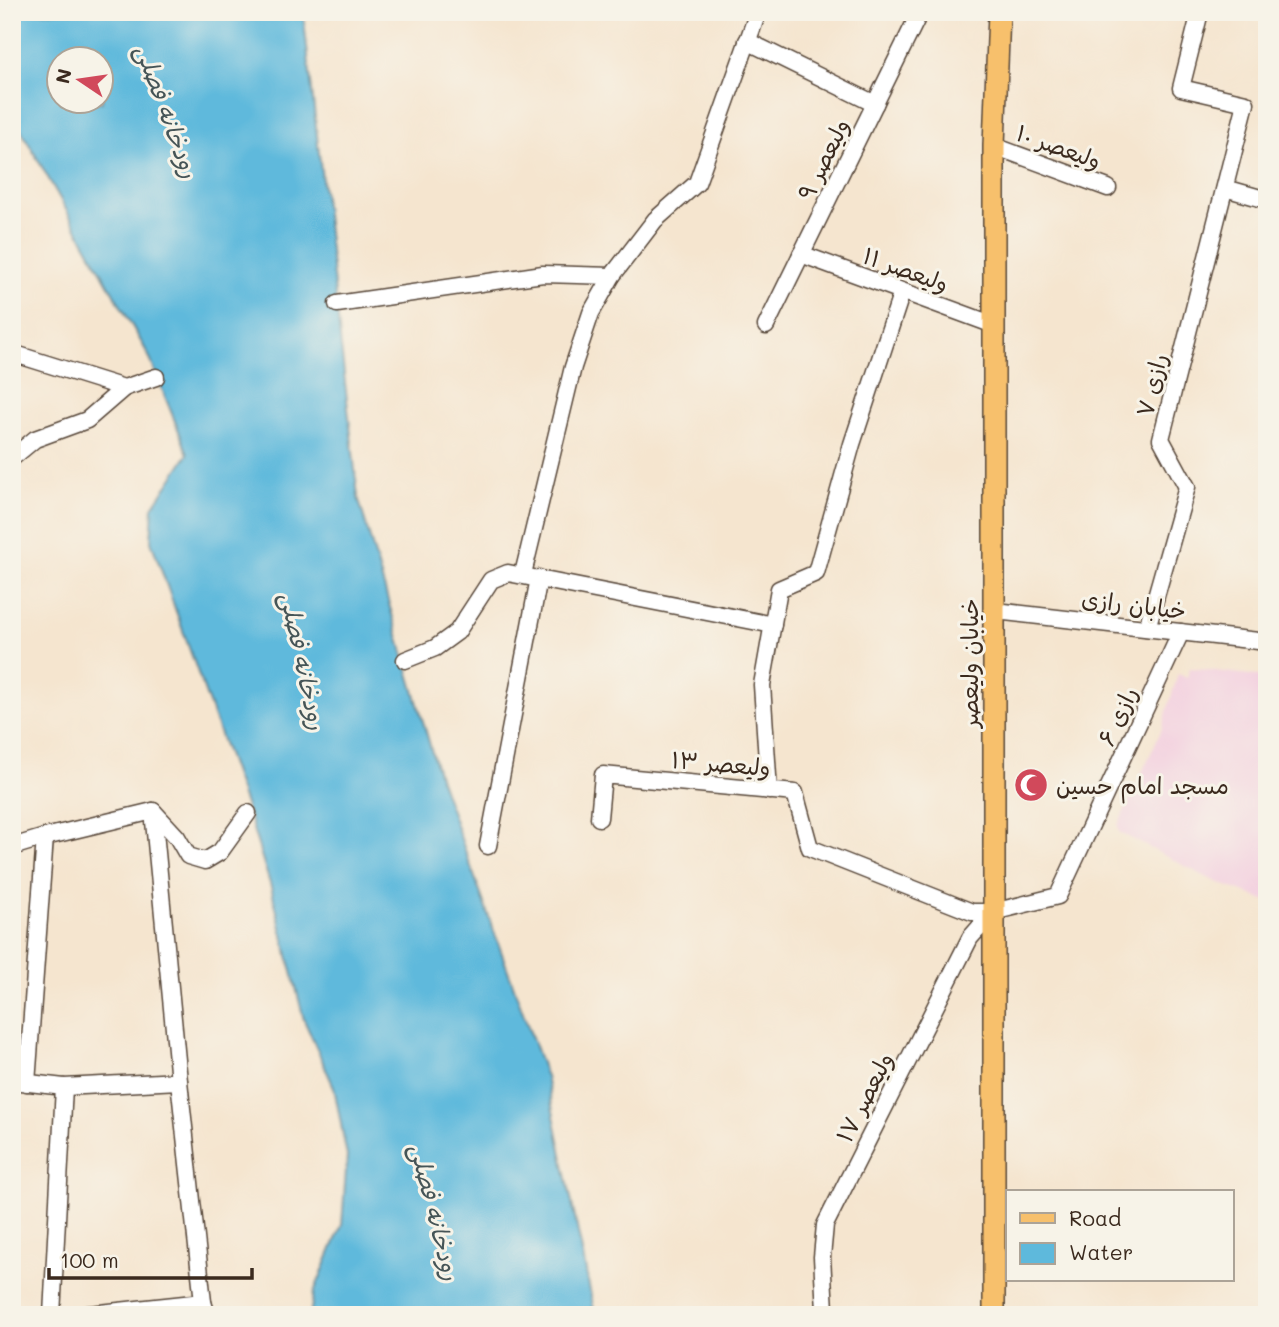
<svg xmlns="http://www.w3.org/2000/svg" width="1279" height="1327" font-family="Mali,'Playpen Sans Arabic',sans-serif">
  <rect width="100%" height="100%" fill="#f7f3e8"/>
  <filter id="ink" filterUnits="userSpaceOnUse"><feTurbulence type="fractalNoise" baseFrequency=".0143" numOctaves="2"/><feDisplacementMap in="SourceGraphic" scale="14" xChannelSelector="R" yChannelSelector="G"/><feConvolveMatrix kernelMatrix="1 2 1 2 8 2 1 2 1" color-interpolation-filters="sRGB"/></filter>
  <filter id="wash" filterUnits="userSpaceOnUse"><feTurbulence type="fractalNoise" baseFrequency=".00686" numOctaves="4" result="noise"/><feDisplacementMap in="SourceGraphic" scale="28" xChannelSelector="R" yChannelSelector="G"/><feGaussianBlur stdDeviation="1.57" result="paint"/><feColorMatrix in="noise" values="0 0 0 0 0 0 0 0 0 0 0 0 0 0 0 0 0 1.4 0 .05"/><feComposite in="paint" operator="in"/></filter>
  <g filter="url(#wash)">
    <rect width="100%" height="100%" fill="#f5e5cf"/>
    <!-- built -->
    <path fill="#f3cfdf" d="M 1190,668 L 1267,677 L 1267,901 L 1214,881 L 1119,832 L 1118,825 L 1161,731 L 1178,674 L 1187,678 Z"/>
    <!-- water -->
    <path fill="#5eb9dc" stroke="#4c727d" stroke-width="2" fill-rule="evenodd" d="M 12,12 L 303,12 L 358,497 L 440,780 L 546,1077 L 595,1315 L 310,1315 L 314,1292 L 342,1225 L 347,1156 L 334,1087 L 304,1020 L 271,887 L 248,813 L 151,541 L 153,507 L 188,454 L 148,354 L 12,114 ZM 60,60 L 102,60 L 102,102 L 60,102 Z"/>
  </g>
  <g filter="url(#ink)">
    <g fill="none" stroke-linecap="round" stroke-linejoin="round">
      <!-- minor casing -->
      <g stroke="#574639" stroke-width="19">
        <g id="minor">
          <path d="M 747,41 L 875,104"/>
          <path d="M 994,146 L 1108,188"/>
          <path d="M 1225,188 L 1267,200"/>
          <path d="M 801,254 L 994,325"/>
          <path d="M 337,304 L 543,274 L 612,276"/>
          <path d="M 766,326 L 920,12"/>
          <path d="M 12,353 L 124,388 L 156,377"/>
          <path d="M 12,458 L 35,439 L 87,420 L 124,388"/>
          <path d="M 523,574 L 573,367 L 591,313 L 612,276 L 655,220 L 697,183 L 758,12"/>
          <path d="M 996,611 L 1267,642"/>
          <path d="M 1147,628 L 1187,487 L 1161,439 L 1246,103 L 1181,88 L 1200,12"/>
          <path d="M 405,660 L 435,648 L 457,632 L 491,580 L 508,573 L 773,625"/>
          <path d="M 769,791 L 762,685 L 779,589 L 816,573 L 852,444 L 902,292"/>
          <path d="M 153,811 L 179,1081 L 203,1302 L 207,1315"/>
          <path d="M 599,818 L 603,775 L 795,793 L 810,848 L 972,912 L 993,912 L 1058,896 L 1181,632"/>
          <path d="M 488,846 L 539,578"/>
          <path d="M 12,847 L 45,837 L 153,811 L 177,837 L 188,856 L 205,861 L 220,852 L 248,813"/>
          <path d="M 12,1081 L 64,1087 L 179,1081"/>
          <path d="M 27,1083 L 45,837"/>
          <path d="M 52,1315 L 64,1087"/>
          <path d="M 81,1315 L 203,1302"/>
          <path d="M 819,1315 L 825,1310 L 822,1257 L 825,1225 L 970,938 L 993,912"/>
        </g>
      </g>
      <!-- major casing -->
      <g stroke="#574639" stroke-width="24">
        <path id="major" d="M 994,1315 L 994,146 L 999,12"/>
      </g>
      <!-- minor -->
      <use href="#minor" stroke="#fff" stroke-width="16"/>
      <!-- major -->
      <use href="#major" stroke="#f7c06c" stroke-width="21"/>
    </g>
  </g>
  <!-- icons -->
  <defs>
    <g id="mosque-disc" transform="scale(1.75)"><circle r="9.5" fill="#d1495b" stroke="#f7f3e8"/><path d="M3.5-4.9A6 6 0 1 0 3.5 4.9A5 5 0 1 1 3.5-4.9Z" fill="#fff"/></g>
  </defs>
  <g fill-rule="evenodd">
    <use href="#mosque-disc" x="1031" y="785"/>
  </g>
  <g text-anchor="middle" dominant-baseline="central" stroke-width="6" stroke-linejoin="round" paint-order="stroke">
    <!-- street labels -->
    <g font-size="23" fill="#3b2a1e" stroke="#f7f3e8">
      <text transform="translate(1059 146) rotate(20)">ولیعصر ۱۰</text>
      <text transform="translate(823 159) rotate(-64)">ولیعصر ۹</text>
      <text transform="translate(906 269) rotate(20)">ولیعصر ۱۱</text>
      <text transform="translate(1151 385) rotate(-76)">رازی ۷</text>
      <text transform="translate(1134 604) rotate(7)">خیابان رازی</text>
      <text transform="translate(969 663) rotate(-90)">خیابان ولیعصر</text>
      <text transform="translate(1117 716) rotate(-65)">رازی ۶</text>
      <text transform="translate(721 763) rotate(5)">ولیعصر ۱۳</text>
      <text transform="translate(864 1097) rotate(-63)">ولیعصر ۱۷</text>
    </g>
    <!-- poi labels -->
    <g font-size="23" fill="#3b2a1e" stroke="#f7f3e8" text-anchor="start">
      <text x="1056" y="785">مسجد امام حسین</text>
    </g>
    <!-- water labels -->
    <g font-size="24" font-style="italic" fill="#465557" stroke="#f7f3e8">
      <text transform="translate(168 111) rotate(70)">رودخانه فصلی</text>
      <text transform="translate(304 661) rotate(78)">رودخانه فصلی</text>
      <text transform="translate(436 1212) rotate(76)">رودخانه فصلی</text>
    </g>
  </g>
  <!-- margin -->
  <rect width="1279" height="1327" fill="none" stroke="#f7f3e8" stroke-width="42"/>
  <!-- legend -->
  <rect x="1006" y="1190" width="228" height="91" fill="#f7f3e8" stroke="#aca397" stroke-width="2"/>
  <rect x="1020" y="1213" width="35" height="10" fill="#f7c06c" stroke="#aca397" stroke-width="2"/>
  <text x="1069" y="1226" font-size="21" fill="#3b2a1e">Road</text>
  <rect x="1020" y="1243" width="35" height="21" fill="#5eb9dc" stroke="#aca397" stroke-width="2"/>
  <text x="1069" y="1260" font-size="21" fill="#3b2a1e">Water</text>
  <!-- north arrow -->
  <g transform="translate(80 80) rotate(283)"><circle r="33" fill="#f7f3e8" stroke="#aca397" stroke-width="2"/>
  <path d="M0-5L12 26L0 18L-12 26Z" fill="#d1495b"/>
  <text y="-10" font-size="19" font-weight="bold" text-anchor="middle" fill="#3b2a1e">N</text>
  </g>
  <!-- scale -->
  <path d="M49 1268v10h203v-10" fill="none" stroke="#3b2a1e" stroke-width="3.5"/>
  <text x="60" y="1268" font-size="21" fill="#3b2a1e" stroke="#f7f3e8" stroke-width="5" paint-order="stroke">100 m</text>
</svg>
